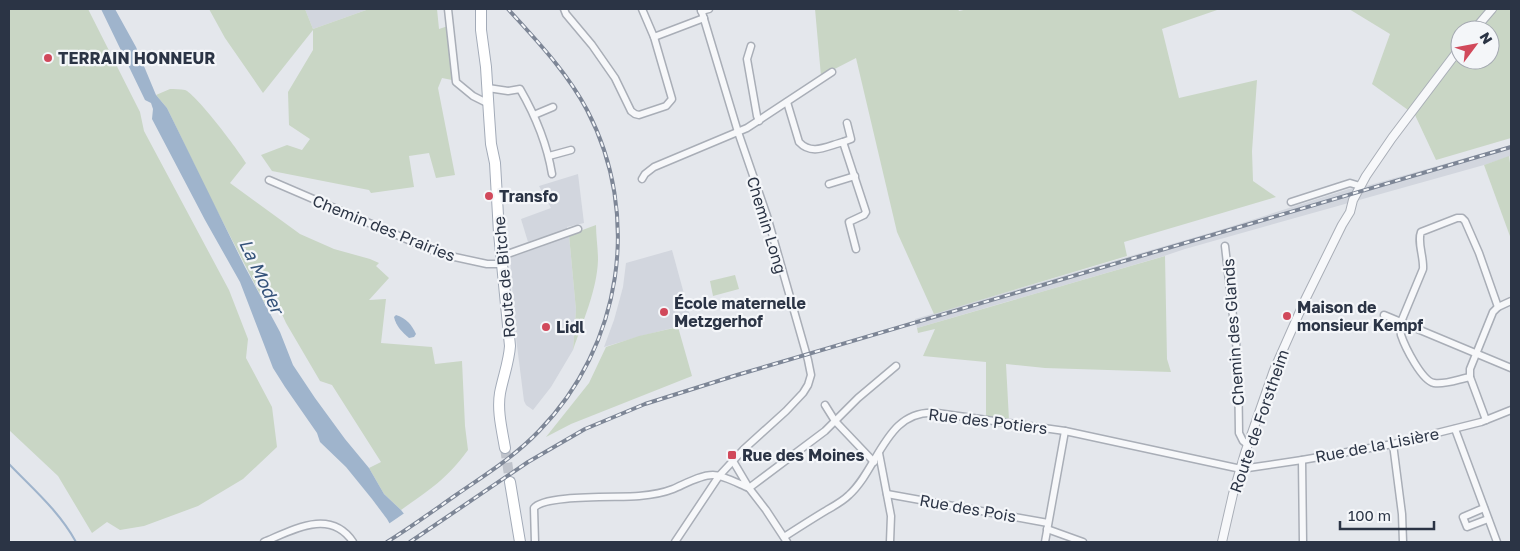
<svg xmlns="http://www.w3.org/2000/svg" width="1520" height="551" font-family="'Golos Text',sans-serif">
  <rect width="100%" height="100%" fill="#e4e7ec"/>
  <!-- built -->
  <g fill="#d2d6de">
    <path d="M 305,9 L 369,9 L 313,29 Z"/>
    <path d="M 1511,145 L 1511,156 L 1484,165 L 1185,249 L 1161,257 L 917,328 L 915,319 L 1223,229 L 1349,189 L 1370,185 Z"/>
    <path d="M 578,174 L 584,223 L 567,227 L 569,235 L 576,310 L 573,350 L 551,387 L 533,410 L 526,405 L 524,401 L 516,338 L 510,258 L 543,246 L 539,238 L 528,242 L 521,219 L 551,208 L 539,186 Z"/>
    <path d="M 672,250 L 692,323 L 641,336 L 604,347 L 614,320 L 623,287 L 626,263 Z"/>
  </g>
  <!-- green -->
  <g fill="#c9d6c5" fill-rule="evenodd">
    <path d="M 9,9 L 88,9 L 140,112 L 144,131 L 229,290 L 248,339 L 246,358 L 272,407 L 277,447 L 243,479 L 198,506 L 144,526 L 120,530 L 107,522 L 92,533 L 58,476 L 9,430 Z"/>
    <path d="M 209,9 L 305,9 L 313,29 L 369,9 L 437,9 L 439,29 L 448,26 L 452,80 L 442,78 L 438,88 L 455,175 L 436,178 L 429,153 L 409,156 L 414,187 L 371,193 L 369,190 L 272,171 L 261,155 L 287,145 L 302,150 L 310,139 L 289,125 L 288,92 L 313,50 L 313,30 L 263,93 L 225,38 Z"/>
    <path d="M 815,9 L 958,9 L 959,11 L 968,9 L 1220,9 L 1162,29 L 1179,98 L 1257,80 L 1252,151 L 1253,181 L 1276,197 L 1124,242 L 1127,256 L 934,314 L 897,232 L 856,58 L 821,76 Z"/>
    <path d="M 1349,9 L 1511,9 L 1511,138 L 1436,160 L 1415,115 L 1372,84 L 1390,34 ZM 1460,30 L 1490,30 L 1490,60 L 1460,60 Z"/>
    <path d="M 170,89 C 174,89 181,89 185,90 C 196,94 239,151 246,163 L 230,183 L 300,234 L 334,249 L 370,259 L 379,263 L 376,266 L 389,278 L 369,300 L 386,299 L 381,343 L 432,347 L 435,364 L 462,361 L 465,426 L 468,450 C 448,478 428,491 401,510 L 384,494 L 369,468 L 381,462 L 332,385 L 320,381 L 286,323 L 276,301 L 265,304 L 209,195 L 167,108 L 156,95 Z"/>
    <path d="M 1509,156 L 1511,170 L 1511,239 L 1484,165 Z"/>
    <path d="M 596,225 C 596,237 598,248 598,260 C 597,290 583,321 573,350 L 576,310 L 569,235 Z"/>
    <path d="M 1165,256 L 1167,359 L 1171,372 L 1045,368 L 1006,364 L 1009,420 L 986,417 L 986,362 L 923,356 L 935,329 L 918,333 L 917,328 Z"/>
    <path d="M 735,275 L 739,289 L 713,296 L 710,281 Z"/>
    <path d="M 678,327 L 692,376 L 571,424 L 546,437 L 589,383 L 606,347 L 639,336 Z"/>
  </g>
  <!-- water -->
  <g fill="#9fb4cc">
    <path d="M 101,9 L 115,9 L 136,47 L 156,95 L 167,108 L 245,267 L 280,332 L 293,365 L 315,398 L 345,439 L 369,468 L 384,494 L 401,510 L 426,542 L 400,542 L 387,519 L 372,499 L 346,467 L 320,442 L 317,433 L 285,387 L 273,368 L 240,282 L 205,220 L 152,119 L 153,109 L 151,103 L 145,100 Z"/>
    <path d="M 396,315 C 406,318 412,325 416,334 L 414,337 L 409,338 C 402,332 396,326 394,317 Z"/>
  </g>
  <!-- pier -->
  <path fill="#e4e7ec" d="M 406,512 L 428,541 L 428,542 L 397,542 L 387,525 Z"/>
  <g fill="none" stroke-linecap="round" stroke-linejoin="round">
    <!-- stream -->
    <path stroke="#9fb4cc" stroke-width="2" d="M 9,464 C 33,489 59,511 76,542"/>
    <!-- primary-tunnel -->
    <path stroke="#bfc3cb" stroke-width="10" stroke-dasharray="10 5" stroke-linecap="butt" d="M 505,448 L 510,482"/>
    <!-- minor casing -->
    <g stroke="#a9aeb7" stroke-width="9">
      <g id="minor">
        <path d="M 448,9 L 456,82 L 473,96 L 489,104"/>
        <path d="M 564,9 L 566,14 L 592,45 L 615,78 L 631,111 L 635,114 L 639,115 L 666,106 L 672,99 L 654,37 L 642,9"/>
        <path d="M 701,11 L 709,9"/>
        <path d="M 654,37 L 704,18"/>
        <path d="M 751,46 L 747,59 L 757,116 L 759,121"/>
        <path d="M 488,88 L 508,91 L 520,89 C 535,115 547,144 552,174"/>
        <path d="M 787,102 L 799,142 C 812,156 827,146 843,142 L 866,212 L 864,215 L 849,222 L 856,249"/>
        <path d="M 534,115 L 553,107"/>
        <path d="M 843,142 L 851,139 L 847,123"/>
        <path d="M 549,156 L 571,150"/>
        <path d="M 642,179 L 645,174 L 654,167 L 747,128 L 832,72"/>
        <path d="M 269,180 L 441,254 L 487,264 L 503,264"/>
        <path d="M 829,184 L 855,176"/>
        <path d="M 1291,202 L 1350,183 L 1360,186"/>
        <path d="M 1225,246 L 1238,360 L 1239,433 L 1243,441 L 1248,445"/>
        <path d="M 502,256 L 578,229"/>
        <path d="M 1384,315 L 1511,368"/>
        <path d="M 1470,377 C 1459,379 1445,385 1434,383 C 1422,381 1405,347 1401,335 L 1400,329 L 1401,322 L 1423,269 C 1424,257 1417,242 1421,232 L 1457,218 L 1462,218 L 1465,221 L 1479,253 L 1498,307"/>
        <path d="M 825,405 L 835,421 L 874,462"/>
        <path d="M 1486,420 L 1470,377 L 1470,369 L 1493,312 L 1498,307 L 1511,301"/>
        <path d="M 1455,429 L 1497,542"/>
        <path d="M 1393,444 L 1402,514 L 1403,542"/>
        <path d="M 879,453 L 891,516 L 890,542"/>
        <path d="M 1302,460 L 1303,542"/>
        <path d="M 887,494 L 1048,523"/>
        <path d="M 1484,508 L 1463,517 L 1467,527 L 1488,519"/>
        <path d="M 1047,529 L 1083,542"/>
        <path d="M 784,537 C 798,528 812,519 827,510 C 834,506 843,501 849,495 C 879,468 886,408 937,413 L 1065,431 L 1241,469 L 1302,460 L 1393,444 L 1481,422 L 1511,410"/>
        <path d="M 264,542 C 293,530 330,508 353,542"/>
        <path d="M 535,542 L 534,508 C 544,494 620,498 639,496 C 650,495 663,493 673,489 C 685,484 700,475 713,475 C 723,475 739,484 749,488 L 733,461"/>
        <path d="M 675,542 L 719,476 L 744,449 L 786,411 L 803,393 L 808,385 L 811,375 L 808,360 L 767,216 L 738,132 L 701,9"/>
        <path d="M 787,542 L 766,510 L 749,488 L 825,431 L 858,398 L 896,366"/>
        <path d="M 1045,542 L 1065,431"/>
      </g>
    </g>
    <!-- tertiary casing -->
    <g stroke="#a9aeb7" stroke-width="10">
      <g id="tertiary">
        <path d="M 1474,30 L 1492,9"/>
        <path d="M 1222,542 L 1233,494 L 1245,453 L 1274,370 L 1305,300 L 1342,225 L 1350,212 L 1353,200 L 1366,176 L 1392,138 L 1460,48"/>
      </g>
    </g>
    <!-- primary casing -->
    <g stroke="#a3abb8" stroke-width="12">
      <g id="primary">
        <path d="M 481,9 L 481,30 L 486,67 L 489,115 L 491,144 L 495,163 L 499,233 L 510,346 C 509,362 503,377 500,393 C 497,411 502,430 505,448"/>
        <path d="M 510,482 L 520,542"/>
      </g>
    </g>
    <!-- minor -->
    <use href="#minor" stroke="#f7f8fa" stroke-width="6"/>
    <!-- tertiary -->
    <use href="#tertiary" stroke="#f7f8fa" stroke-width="8"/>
    <!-- primary -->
    <use href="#primary" stroke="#fff" stroke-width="10"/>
    <!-- rail casing -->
    <g stroke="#7d8696" stroke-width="4">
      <g id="rail">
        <path d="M 387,542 C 411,527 433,511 456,495 C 485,475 514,457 539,431 C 622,346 642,215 587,110 C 567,72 537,41 508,9"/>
        <path d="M 410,542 L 528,462 L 585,429 L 645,404 L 737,375 L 1511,147"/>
      </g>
    </g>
    <!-- rail -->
    <use href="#rail" stroke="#f4f6f9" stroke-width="2" stroke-dasharray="5.5" stroke-linecap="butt"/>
  </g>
  <!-- markers -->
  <g fill="#d1495b" stroke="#f4f6f9" stroke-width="2">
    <circle cx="48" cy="58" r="5"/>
    <circle cx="489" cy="196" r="5"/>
    <circle cx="664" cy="312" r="5"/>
    <circle cx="1287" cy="316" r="5"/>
    <circle cx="546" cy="327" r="5"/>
    <rect x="727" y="450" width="10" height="10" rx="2.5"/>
  </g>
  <g text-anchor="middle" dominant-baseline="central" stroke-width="4.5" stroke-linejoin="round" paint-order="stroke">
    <!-- poi labels -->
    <g font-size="16" font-weight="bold" fill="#2b3445" stroke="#f4f6f9" text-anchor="start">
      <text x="58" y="58">TERRAIN HONNEUR</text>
      <text x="499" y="196">Transfo</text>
      <text x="674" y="303">École maternelle<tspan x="674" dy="18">Metzgerhof</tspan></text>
      <text x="1297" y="307">Maison de<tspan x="1297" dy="18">monsieur Kempf</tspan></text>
      <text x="556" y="327">Lidl</text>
      <text x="742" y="455">Rue des Moines</text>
    </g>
    <!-- street labels -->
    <g font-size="16" fill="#2b3445" stroke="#f4f6f9">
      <text transform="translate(767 225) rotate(73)">Chemin Long</text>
      <text transform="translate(384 228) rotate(22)">Chemin des Prairies</text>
      <text transform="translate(504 277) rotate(-95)">Route de Bitche</text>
      <text transform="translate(1233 332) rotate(-94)">Chemin des Glands</text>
      <text transform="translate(988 421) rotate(7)">Rue des Potiers</text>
      <text transform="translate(1259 421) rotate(-71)">Route de Forstheim</text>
      <text transform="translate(1377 445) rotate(-11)">Rue de la Lisière</text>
      <text transform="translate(968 508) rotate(10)">Rue des Pois</text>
    </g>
    <!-- water labels -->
    <g font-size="18" font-style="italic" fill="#34527a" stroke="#f4f6f9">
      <text transform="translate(262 276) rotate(65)">La Moder</text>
    </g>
  </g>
  <!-- border -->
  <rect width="1520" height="551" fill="none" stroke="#2b3445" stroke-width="20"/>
  <!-- north arrow -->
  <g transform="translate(1475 45) rotate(58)"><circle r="24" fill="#f4f6f9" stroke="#a4a8b1"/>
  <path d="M0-4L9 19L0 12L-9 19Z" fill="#d1495b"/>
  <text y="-8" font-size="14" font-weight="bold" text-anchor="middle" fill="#2b3445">N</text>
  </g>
  <!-- scale -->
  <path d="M1340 521v8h94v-8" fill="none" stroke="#2b3445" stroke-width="2.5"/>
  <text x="1348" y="521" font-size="15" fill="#2b3445" stroke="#f4f6f9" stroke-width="4" paint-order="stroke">100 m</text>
</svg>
